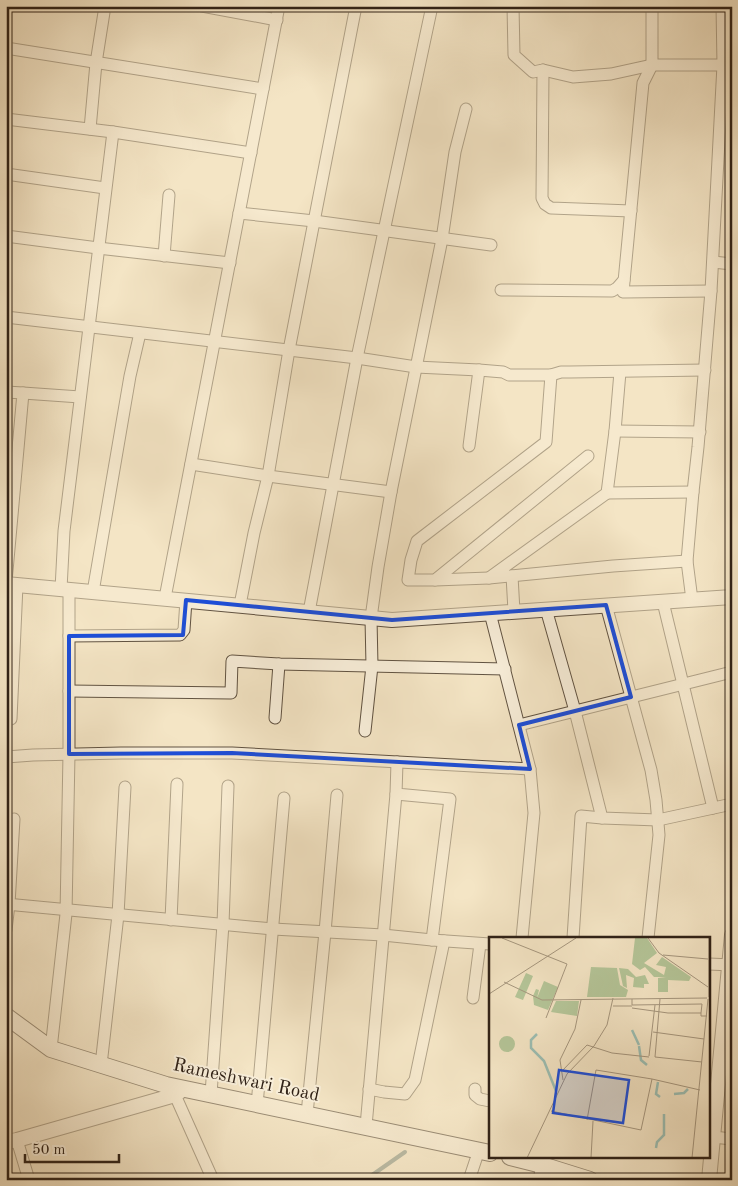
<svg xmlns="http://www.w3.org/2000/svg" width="738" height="1186" font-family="'Old Standard TT',serif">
  <rect width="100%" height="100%" fill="#f4e5c5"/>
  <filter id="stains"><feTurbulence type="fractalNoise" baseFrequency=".004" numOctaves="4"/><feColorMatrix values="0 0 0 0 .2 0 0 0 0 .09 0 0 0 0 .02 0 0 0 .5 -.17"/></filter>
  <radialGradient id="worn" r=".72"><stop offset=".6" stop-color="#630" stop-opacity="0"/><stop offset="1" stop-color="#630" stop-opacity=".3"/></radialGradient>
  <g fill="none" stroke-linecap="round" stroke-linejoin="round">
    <!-- stream -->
    <path stroke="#718075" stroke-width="4" d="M 365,1180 L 405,1152"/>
    <!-- minor casing -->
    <g stroke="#615342" stroke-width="13">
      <g id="minor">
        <path d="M 202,6 L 277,20"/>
        <path d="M 513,6 L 514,55 L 533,72 L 543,70 L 573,77 L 611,74 L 652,65"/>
        <path d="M 652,6 L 652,65 L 723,65"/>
        <path d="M 6,48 L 263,89"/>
        <path d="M 652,65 L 643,83 L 623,292 L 711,291"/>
        <path d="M 543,70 L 542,198 L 545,204 L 551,208 L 631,211"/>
        <path d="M 6,119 L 113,132 L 251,153"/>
        <path d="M 90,129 L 96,63 L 105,6"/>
        <path d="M 6,174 L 105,188"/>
        <path d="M 239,213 L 314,221 L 491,245"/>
        <path d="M 6,236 L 98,248 L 230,263"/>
        <path d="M 164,256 L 169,195"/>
        <path d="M 713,262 L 732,264"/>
        <path d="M 501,290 L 612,291 L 617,288 L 624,280"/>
        <path d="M 6,317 L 357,358 L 416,367 L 479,370 L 503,372 L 509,375 L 551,375 L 561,372 L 570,372 L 705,370"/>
        <path d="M 620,372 L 615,431 L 607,493 L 489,578 L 613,566 L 687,561"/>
        <path d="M 551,375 L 546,442 L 417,541 L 411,560 L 408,580 L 435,580 L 588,456"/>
        <path d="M 6,392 L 23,393 L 6,582"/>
        <path d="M 23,393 L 80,397"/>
        <path d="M 615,431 L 700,432"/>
        <path d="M 469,446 L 479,370"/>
        <path d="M 191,464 L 268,476 L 391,492"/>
        <path d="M 607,493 L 693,492"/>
        <path d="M 512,576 L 514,611"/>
        <path d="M 435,580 L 489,578"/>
        <path d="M 61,589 L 64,531 L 113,132"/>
        <path d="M 93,592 L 130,376 L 140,333"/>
        <path d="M 165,598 L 279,6"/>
        <path d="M 692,600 L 687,561 L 693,492 L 698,447 L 711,291 L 723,65 L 722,6"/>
        <path d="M 663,602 L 713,808"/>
        <path d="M 240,605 L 254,533 L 268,476 L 289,350 L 356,6"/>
        <path d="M 606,605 L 651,770 L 656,800 L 659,835 L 648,938"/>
        <path d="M 546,609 L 575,711 L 602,818 L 658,820 L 732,804"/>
        <path d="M 309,612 L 357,358 L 432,6"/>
        <path d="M 69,636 L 180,635 L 184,630 L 186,600"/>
        <path d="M 69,691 L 231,693 L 232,661 L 279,664 L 505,669"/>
        <path d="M 275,718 L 279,664"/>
        <path d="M 11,719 L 17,585"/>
        <path d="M 519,725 L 732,672"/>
        <path d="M 365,731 L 372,666 L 371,618 L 378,567 L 391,492 L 442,239 L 455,152 L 466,109"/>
        <path d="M 6,757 L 33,755 L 121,753 L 232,753 L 530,769 L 490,613"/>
        <path d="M 397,762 L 396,794 L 450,799 L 432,940 L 490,944"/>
        <path d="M 6,904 L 273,929 L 383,935 L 432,940"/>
        <path d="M 171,920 L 177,784"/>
        <path d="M 6,930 L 9,904 L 14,819"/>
        <path d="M 522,938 L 534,813 L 530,769"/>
        <path d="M 573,938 L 581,816 L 602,818"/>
        <path d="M 709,964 L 732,965"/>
        <path d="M 473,998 L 480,944"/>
        <path d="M 51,1049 L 66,914 L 69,754 L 69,589"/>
        <path d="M 101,1065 L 118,915 L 125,787"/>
        <path d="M 369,1089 L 384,1092 L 405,1094 L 415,1080 L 444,941"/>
        <path d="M 475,1089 L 475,1095 L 480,1099 L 490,1101"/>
        <path d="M 211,1094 L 223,924 L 228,786"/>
        <path d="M 175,1095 L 213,1180"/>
        <path d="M 257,1105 L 284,798"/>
        <path d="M 307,1114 L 325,932 L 337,795"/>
        <path d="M 366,1126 L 396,794"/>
        <path d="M 713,1137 L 732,1139"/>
        <path d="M 17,1140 L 29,1180"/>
        <path d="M 469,1180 L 479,1150"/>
        <path d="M 539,1180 L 542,1165"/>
      </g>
    </g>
    <!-- tertiary casing -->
    <g stroke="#615342" stroke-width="16">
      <g id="tertiary">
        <path d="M 6,584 L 392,620 L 732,597"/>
        <path d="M 6,1142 L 17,1140 L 175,1095 L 184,1089"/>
        <path d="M 709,1180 L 732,935"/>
      </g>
    </g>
    <!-- secondary casing -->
    <g stroke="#302217" stroke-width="18">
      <g id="secondary">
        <path d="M 6,1016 L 51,1049 L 166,1085 L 490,1153"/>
        <path d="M 510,1157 L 542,1165 L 590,1180"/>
      </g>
    </g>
    <!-- minor -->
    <use href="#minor" stroke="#f8eed9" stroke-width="11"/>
    <!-- tertiary -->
    <use href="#tertiary" stroke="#f8eed9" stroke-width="14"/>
    <!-- secondary -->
    <use href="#secondary" stroke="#f8eed9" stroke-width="16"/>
  </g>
  <!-- marked area -->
  <path d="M0 0H738V1186H0ZM 186,600 L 392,620 L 606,605 L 631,697 L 519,725 L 530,769 L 232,753 L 69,754 L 69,636 L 183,635 Z" fill="#f4e5c5" fill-opacity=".55" fill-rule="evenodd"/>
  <path fill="none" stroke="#1d4ed8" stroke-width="4" stroke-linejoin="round" d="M 186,600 L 392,620 L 606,605 L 631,697 L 519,725 L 530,769 L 232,753 L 69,754 L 69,636 L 183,635 Z"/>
  <g text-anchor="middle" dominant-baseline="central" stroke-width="4" stroke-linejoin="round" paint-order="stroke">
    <!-- street labels -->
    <g font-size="19" fill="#302217" stroke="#f8eed9">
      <text transform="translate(246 1081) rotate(12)">Rameshwari Road</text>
    </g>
  </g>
  <!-- overview -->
  <g transform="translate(489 937)">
    <rect width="221" height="221" fill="#f4e5c5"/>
    <path d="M 146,1 L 158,1 L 168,16 L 155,26 L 175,38 L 177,30 L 167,28 L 173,20 L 202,40 L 200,44 L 179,43 L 179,55 L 169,55 L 169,41 L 177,40 L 165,40 L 156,30 L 151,33 L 143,27 ZM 102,30 L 128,31 L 131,48 L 139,53 L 137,60 L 98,60 ZM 130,31 L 139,32 L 147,40 L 156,38 L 160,47 L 155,47 L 155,51 L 144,50 L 145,41 L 137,38 L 138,51 L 134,49 ZM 37,36 L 44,39 L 34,63 L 26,60 ZM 55,44 L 69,50 L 59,73 L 45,68 L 44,59 L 47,52 L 50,53 L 48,61 ZM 67,64 L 90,64 L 88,79 L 62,75 ZM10 107a8 8 0 1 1 16 0a8 8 0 1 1-16 0Z" fill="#b5c699"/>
    <path fill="none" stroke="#9cbfb4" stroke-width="2.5" d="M 143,93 L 150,108M 48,97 L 42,103 L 42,111 L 55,124 L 67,154M 150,109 L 152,123 L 158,128M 169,145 L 167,157 L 171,160M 185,157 L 195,156 L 199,152M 167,211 L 168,205 L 175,198 L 175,177"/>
    <path fill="none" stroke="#a6977f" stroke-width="1" d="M 13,1 L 78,27 L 57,81M 159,1 L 170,16 L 219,50M 220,1 L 220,60M 174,18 L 219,22M 15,45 L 53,63 L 218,61M 0,57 L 87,1M 143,62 L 143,68 L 213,67 L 212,76M 171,62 L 166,120 L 213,125M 124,69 L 143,69M 143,71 L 179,76 L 212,76 L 212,79 L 218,79M 164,95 L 215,102M 160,119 L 166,68M 73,134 L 98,108 L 123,116 L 160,120M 74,143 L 71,123 L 86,92 L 92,63M 62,174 L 152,193 L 163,142 L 211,153M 98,183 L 107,133 L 163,142M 38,221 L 78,137 L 105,109 L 118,88 L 124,61M 102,221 L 104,184M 203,221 L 219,62"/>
    <path fill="#1d4ed8" fill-opacity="0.15" stroke="#1d4ed8" stroke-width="2.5" d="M 70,133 L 140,143 L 134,186 L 64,176 Z"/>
    <rect width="221" height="221" fill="none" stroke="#302217" stroke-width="2.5"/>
  </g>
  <!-- margin -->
  <rect width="738" height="1186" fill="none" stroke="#f4e5c5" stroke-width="25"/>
  <rect x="8" y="8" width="723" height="1171" fill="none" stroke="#302217" stroke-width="2.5"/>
  <rect x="12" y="12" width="713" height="1161" fill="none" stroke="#302217"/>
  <!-- scale -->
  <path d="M25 1154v8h94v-8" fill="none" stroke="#302217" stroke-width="2.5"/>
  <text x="32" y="1154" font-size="15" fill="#302217" stroke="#f8eed9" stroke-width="4" paint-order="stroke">50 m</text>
  <rect width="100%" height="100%" filter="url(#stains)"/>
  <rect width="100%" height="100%" fill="url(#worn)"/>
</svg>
